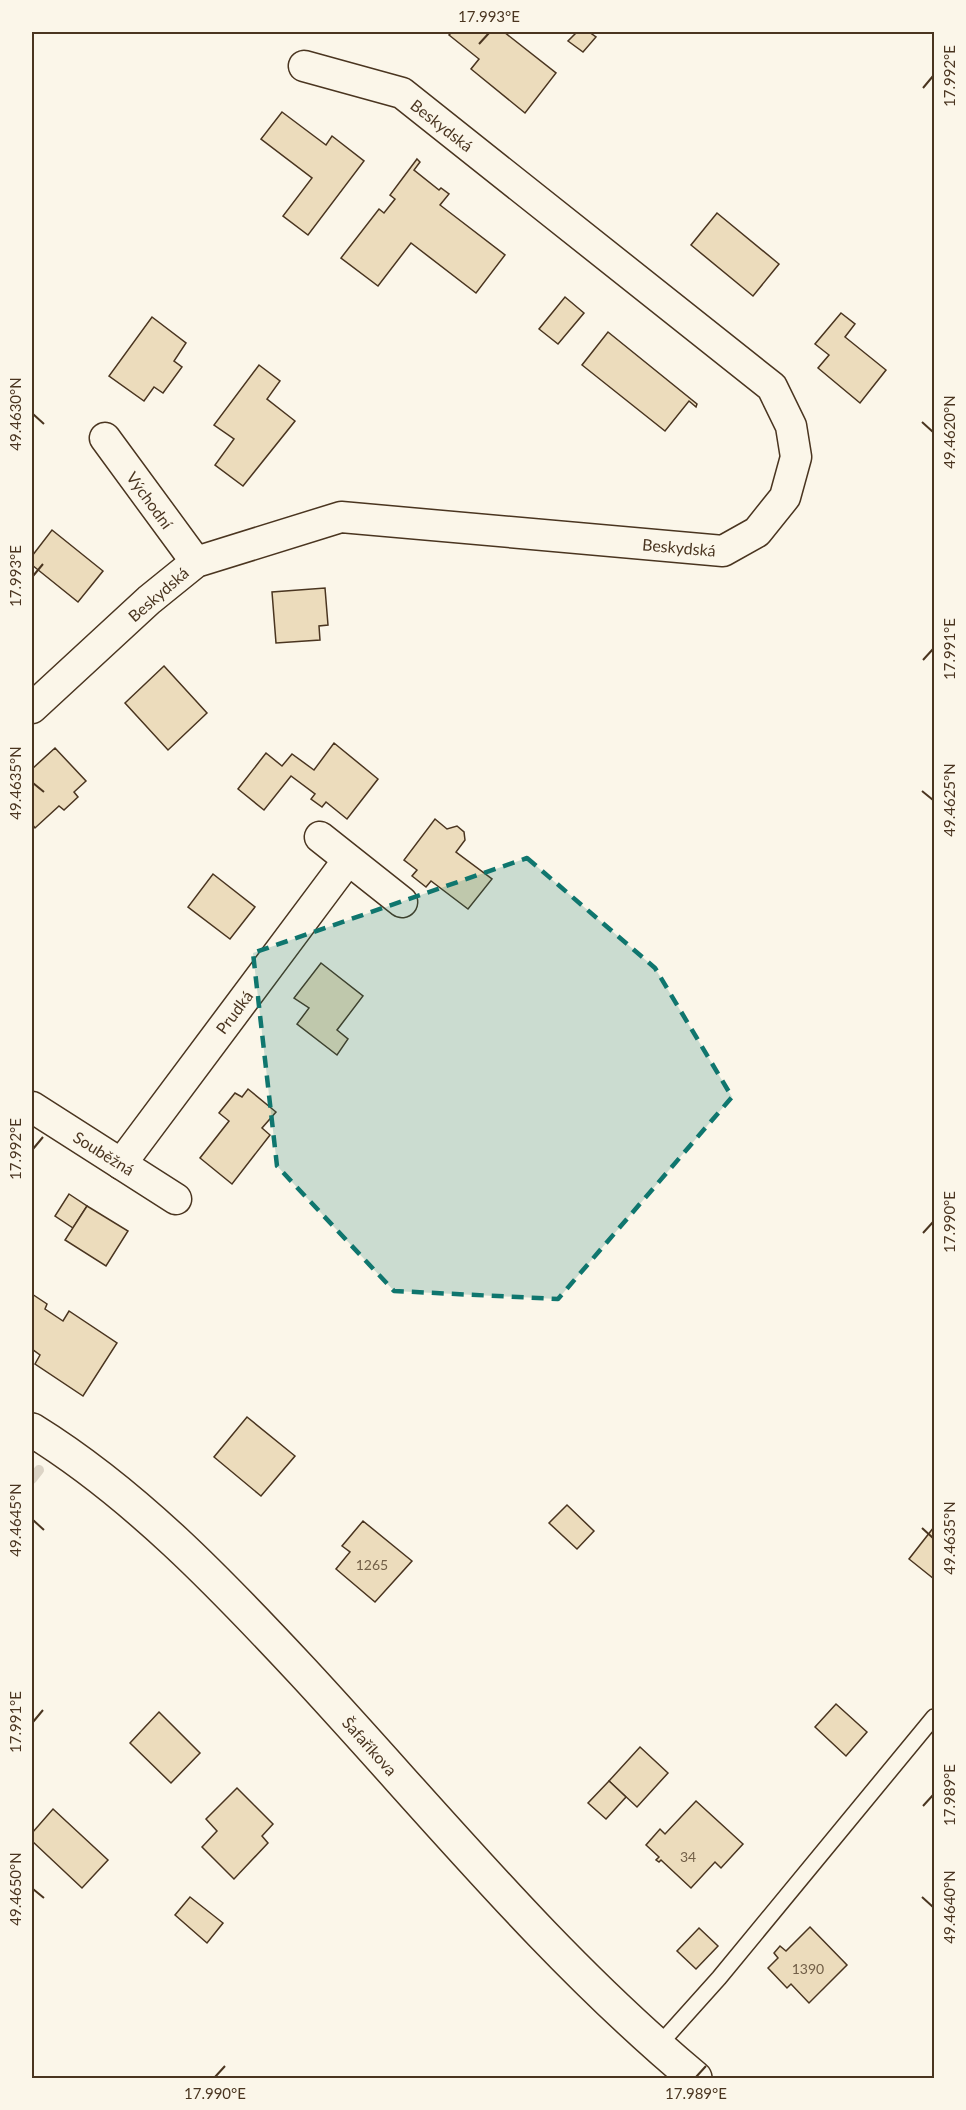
<svg xmlns="http://www.w3.org/2000/svg" width="966" height="2110" font-family="Lato,sans-serif">
  <rect width="100%" height="100%" fill="#fbf6e9"/>
  <g fill="none" stroke-linecap="round" stroke-linejoin="round">
    <!-- stream -->
    <path stroke="#dcd4c6" stroke-width="10" d="M 32,1479 L 39,1470"/>
  </g>
  <!-- building -->
  <g fill="#ecdcbc" stroke="#4a3520" stroke-width="1.5">
    <path d="M 452,32 L 504,32 L 556,73 L 525,113 L 471,69 L 479,59 L 449,35 Z"/>
    <path d="M 577,32 L 589,32 L 596,37 L 583,52 L 568,41 Z"/>
    <path d="M 282,112 L 326,145 L 332,136 L 364,161 L 308,235 L 283,216 L 312,178 L 261,139 Z"/>
    <path d="M 417,159 L 420,162 L 414,170 L 439,190 L 441,188 L 449,194 L 440,205 L 505,255 L 476,293 L 411,243 L 378,286 L 341,258 L 379,209 L 384,213 L 395,199 L 390,195 Z"/>
    <path d="M 717,213 L 779,264 L 753,296 L 691,245 Z"/>
    <path d="M 565,297 L 584,313 L 558,344 L 539,329 Z"/>
    <path d="M 841,313 L 855,324 L 845,337 L 886,370 L 860,403 L 818,368 L 829,355 L 815,344 Z"/>
    <path d="M 152,317 L 186,343 L 174,361 L 182,367 L 163,393 L 154,387 L 144,401 L 109,376 Z"/>
    <path d="M 608,332 L 697,404 L 696,407 L 689,401 L 665,431 L 582,365 Z"/>
    <path d="M 259,365 L 280,381 L 267,399 L 295,421 L 243,486 L 215,465 L 234,439 L 214,425 Z"/>
    <path d="M 52,530 L 103,571 L 78,602 L 32,565 L 32,556 Z"/>
    <path d="M 325,588 L 328,625 L 319,626 L 320,640 L 276,643 L 272,592 Z"/>
    <path d="M 164,666 L 207,713 L 168,750 L 125,703 Z"/>
    <path d="M 334,743 L 378,779 L 347,819 L 326,802 L 322,807 L 311,799 L 315,794 L 291,776 L 264,810 L 238,789 L 266,753 L 282,766 L 292,754 L 314,770 Z"/>
    <path d="M 55,748 L 86,781 L 74,792 L 78,797 L 64,810 L 59,806 L 35,828 L 32,824 L 32,769 Z"/>
    <path d="M 435,819 L 447,829 L 457,826 L 464,832 L 465,840 L 456,852 L 492,879 L 468,909 L 431,881 L 426,887 L 412,876 L 417,870 L 404,860 Z"/>
    <path d="M 213,874 L 255,907 L 230,939 L 188,907 Z"/>
    <path d="M 321,963 L 363,996 L 337,1030 L 348,1039 L 337,1055 L 297,1024 L 309,1008 L 294,998 Z"/>
    <path d="M 248,1089 L 276,1112 L 262,1128 L 270,1135 L 232,1184 L 200,1158 L 229,1121 L 219,1113 L 235,1093 L 242,1097 Z"/>
    <path d="M 69,1194 L 87,1206 L 73,1228 L 55,1216 Z"/>
    <path d="M 87,1206 L 128,1231 L 106,1266 L 65,1240 Z"/>
    <path d="M 32,1294 L 47,1304 L 45,1309 L 63,1321 L 69,1311 L 117,1343 L 83,1396 L 35,1364 L 40,1355 L 32,1349 Z"/>
    <path d="M 247,1417 L 295,1456 L 261,1496 L 214,1457 Z"/>
    <path d="M 567,1505 L 594,1531 L 577,1549 L 549,1523 Z"/>
    <path d="M 363,1521 L 412,1561 L 375,1602 L 336,1569 L 350,1552 L 342,1546 Z"/>
    <path d="M 934,1527 L 934,1579 L 909,1559 Z"/>
    <path d="M 836,1704 L 867,1732 L 846,1756 L 815,1727 Z"/>
    <path d="M 159,1712 L 200,1753 L 171,1783 L 130,1743 Z"/>
    <path d="M 640,1747 L 668,1773 L 637,1807 L 609,1781 Z"/>
    <path d="M 609,1781 L 626,1797 L 606,1819 L 588,1803 Z"/>
    <path d="M 237,1788 L 273,1824 L 262,1836 L 268,1843 L 234,1879 L 202,1847 L 217,1831 L 206,1819 Z"/>
    <path d="M 696,1801 L 743,1844 L 721,1868 L 715,1862 L 691,1888 L 661,1860 L 659,1862 L 656,1860 L 659,1857 L 646,1845 L 660,1829 L 665,1834 Z"/>
    <path d="M 53,1809 L 108,1860 L 82,1888 L 32,1841 L 32,1833 Z"/>
    <path d="M 190,1897 L 223,1923 L 207,1943 L 175,1915 Z"/>
    <path d="M 810,1927 L 847,1965 L 809,2003 L 791,1984 L 787,1988 L 768,1968 L 778,1958 L 774,1953 L 780,1946 L 786,1951 Z"/>
    <path d="M 699,1928 L 718,1946 L 696,1969 L 677,1951 Z"/>
  </g>
  <g fill="none" stroke-linecap="round" stroke-linejoin="round">
    <!-- service casing -->
    <g stroke="#4a3520" stroke-width="18">
      <path id="service" d="M 658,2046 L 719,1978 L 934,1717"/>
    </g>
    <!-- minor casing -->
    <g stroke="#4a3520" stroke-width="33">
      <g id="minor">
        <path d="M 105,438 L 196,562"/>
        <path d="M 32,708 L 149,600 L 196,562 L 341,517 L 723,551 L 757,532 L 785,497 L 796,457 L 791,426 L 772,387 L 402,93 L 304,66"/>
        <path d="M 320,837 L 402,902"/>
        <path d="M 32,1107 L 176,1199"/>
        <path d="M 121,1164 L 348,860"/>
      </g>
    </g>
    <!-- tertiary casing -->
    <g stroke="#4a3520" stroke-width="36">
      <path id="tertiary" d="M 32,1430 C 134,1493 221,1584 303,1672 C 431,1810 550,1957 695,2078"/>
    </g>
    <!-- service -->
    <use href="#service" stroke="#fbf6e9" stroke-width="15"/>
    <!-- minor -->
    <use href="#minor" stroke="#fbf6e9" stroke-width="30"/>
    <!-- tertiary -->
    <use href="#tertiary" stroke="#fbf6e9" stroke-width="33"/>
  </g>
  <!-- marked area -->
  <path fill="#0f766e" fill-opacity="0.2" stroke="#0f766e" stroke-width="4.5" stroke-dasharray="12 8" stroke-linejoin="round" d="M 527,858 L 655,968 L 732,1097 L 558,1299 L 394,1291 L 277,1166 L 253,953 Z"/>
  <!-- ticks -->
  <path fill="none" stroke="#4a3520" stroke-width="2" d="M 479,44 L 489,33M 923,88 L 933,76M 33,414 L 44,424M 922,422 L 933,432M 33,576 L 43,564M 923,660 L 933,649M 33,783 L 44,792M 922,791 L 933,800M 33,1149 L 43,1137M 923,1233 L 933,1222M 33,1520 L 44,1530M 922,1528 L 933,1538M 33,1722 L 43,1710M 923,1806 L 933,1795M 33,1889 L 44,1898M 922,1897 L 933,1907M 215,2077 L 225,2066M 696,2077 L 706,2066"/>
  <g text-anchor="middle" dominant-baseline="central" stroke-width="4.5" stroke-linejoin="round" paint-order="stroke">
    <!-- number labels -->
    <g font-size="14" fill="#725f47">
      <text x="372" y="1564">1265</text>
      <text x="688" y="1856">34</text>
      <text x="808" y="1968">1390</text>
    </g>
    <!-- street labels -->
    <g font-size="16" fill="#4a3520" stroke="#fbf6e9">
      <text transform="translate(442 125) rotate(38)">Beskydská</text>
      <text transform="translate(150 500) rotate(54)">Východní</text>
      <text transform="translate(679 547) rotate(5)">Beskydská</text>
      <text transform="translate(158 594) rotate(-41)">Beskydská</text>
      <text transform="translate(234 1012) rotate(-53)">Prudká</text>
      <text transform="translate(104 1153) rotate(32)">Souběžná</text>
      <text transform="translate(370 1746) rotate(48)">Šafaříkova</text>
    </g>
  </g>
  <!-- border -->
  <rect width="966" height="2110" fill="none" stroke="#fbf6e9" stroke-width="66"/>
  <rect x="33" y="33" width="900" height="2044" fill="none" stroke="#4a3520" stroke-width="2"/>
  <g font-size="15" text-anchor="middle" fill="#4a3520">
    <text x="489" y="22">17.993°E</text>
    <text transform="translate(950 76) rotate(-90)" y="5">17.992°E</text>
    <text transform="translate(16 414) rotate(-90)" y="5">49.4630°N</text>
    <text transform="translate(950 432) rotate(-90)" y="5">49.4620°N</text>
    <text transform="translate(16 576) rotate(-90)" y="5">17.993°E</text>
    <text transform="translate(950 649) rotate(-90)" y="5">17.991°E</text>
    <text transform="translate(16 783) rotate(-90)" y="5">49.4635°N</text>
    <text transform="translate(950 800) rotate(-90)" y="5">49.4625°N</text>
    <text transform="translate(16 1149) rotate(-90)" y="5">17.992°E</text>
    <text transform="translate(950 1222) rotate(-90)" y="5">17.990°E</text>
    <text transform="translate(16 1520) rotate(-90)" y="5">49.4645°N</text>
    <text transform="translate(950 1538) rotate(-90)" y="5">49.4635°N</text>
    <text transform="translate(16 1722) rotate(-90)" y="5">17.991°E</text>
    <text transform="translate(950 1795) rotate(-90)" y="5">17.989°E</text>
    <text transform="translate(16 1889) rotate(-90)" y="5">49.4650°N</text>
    <text transform="translate(950 1907) rotate(-90)" y="5">49.4640°N</text>
    <text x="215" y="2099">17.990°E</text>
    <text x="696" y="2099">17.989°E</text>
  </g>
</svg>
